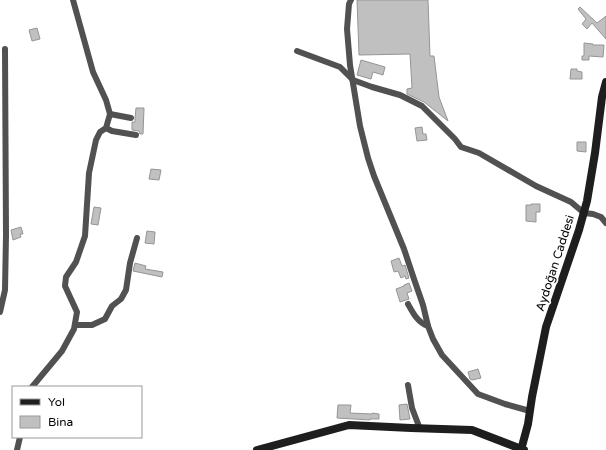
<svg xmlns="http://www.w3.org/2000/svg" width="606" height="450" font-family="'Varela Round',sans-serif">
  <rect width="100%" height="100%" fill="#fff"/>
  <!-- building -->
  <g fill="#c0c0c0" stroke="#959595">
    <path d="M 357,0 L 428,0 L 430,56 L 434,56 L 439,97 L 448,121 L 424,102 L 407,94 L 407,89 L 412,88 L 410,54 L 359,55 Z"/>
    <path d="M 580,7 L 597,23 L 606,16 L 606,39 L 592,23 L 587,29 L 582,24 L 586,19 L 578,9 Z"/>
    <path d="M 37,28 L 40,39 L 32,41 L 29,30 Z"/>
    <path d="M 584,43 L 593,44 L 593,45 L 604,45 L 603,57 L 589,56 L 589,60 L 582,60 L 582,56 L 584,56 Z"/>
    <path d="M 361,60 L 385,67 L 383,75 L 373,72 L 371,79 L 357,75 Z"/>
    <path d="M 571,69 L 577,69 L 577,71 L 582,72 L 582,79 L 570,79 Z"/>
    <path d="M 136,108 L 144,108 L 143,134 L 140,134 L 139,131 L 132,130 L 132,122 L 135,122 L 135,118 Z"/>
    <path d="M 422,127 L 423,134 L 426,134 L 427,140 L 417,141 L 415,128 Z"/>
    <path d="M 577,142 L 586,142 L 586,152 L 577,151 Z"/>
    <path d="M 151,169 L 161,170 L 159,180 L 149,179 Z"/>
    <path d="M 531,204 L 540,204 L 540,212 L 536,212 L 536,222 L 526,221 L 526,205 L 531,205 Z"/>
    <path d="M 94,207 L 101,208 L 98,225 L 91,224 Z"/>
    <path d="M 21,227 L 23,234 L 20,234 L 21,237 L 13,240 L 11,230 Z"/>
    <path d="M 147,231 L 155,232 L 154,244 L 145,243 Z"/>
    <path d="M 399,258 L 402,266 L 405,265 L 409,278 L 406,279 L 405,276 L 401,278 L 398,271 L 394,272 L 391,261 Z"/>
    <path d="M 135,263 L 146,266 L 145,269 L 163,272 L 162,277 L 133,271 Z"/>
    <path d="M 409,283 L 412,291 L 407,293 L 409,299 L 400,302 L 396,289 L 404,286 L 404,285 Z"/>
    <path d="M 478,369 L 481,378 L 472,380 L 470,379 L 468,372 Z"/>
    <path d="M 407,404 L 410,419 L 400,420 L 399,405 Z"/>
    <path d="M 338,405 L 351,405 L 350,413 L 372,414 L 372,413 L 379,414 L 379,419 L 370,419 L 370,420 L 337,418 Z"/>
  </g>
  <g fill="none" stroke-linecap="round" stroke-linejoin="round">
    <!-- street -->
    <g stroke="#515151" stroke-width="6">
      <path d="M 351,0 L 349,4 L 347,29 L 350,65 L 360,126 L 368,158 L 374,176 L 404,249 L 414,279 L 423,305 L 428,326 L 433,339 L 442,355 L 478,394 L 505,404 L 530,411"/>
      <path d="M 297,51 L 340,67 L 353,80 L 372,87 L 400,95 L 422,106 L 455,139 L 461,147 L 479,153 L 536,186 L 571,202 L 584,213 L 593,214 L 601,217 L 606,223"/>
      <path d="M 110,114 L 131,118"/>
      <path d="M 106,128 L 112,131 L 136,135"/>
      <path d="M 408,304 C 413,313 418,323 428,326"/>
      <path d="M 0,312 L 5,290 L 6,235 L 5,49"/>
      <path d="M 75,325 L 92,325 L 105,319 L 112,306 L 121,299 L 126,290 L 130,263 L 137,238"/>
      <path d="M 408,385 L 412,408 L 420,429"/>
      <path d="M 32,387 L 62,351 L 74,329 L 77,312 L 65,286 L 66,277 L 76,262 L 85,236 L 89,173 L 96,140 L 100,132 L 106,128 L 110,114 L 106,100 L 93,72 L 73,0"/>
      <path d="M 17,450 L 20,437"/>
    </g>
    <!-- secondary -->
    <g stroke="#1e1e1e" stroke-width="8">
      <path d="M 257,450 L 349,425 L 411,428 L 472,430 L 524,450"/>
      <path d="M 521,450 L 528,424 L 532,397 L 546,327 L 579,230 L 587,201 L 595,153 L 602,97 L 606,82"/>
    </g>
  </g>
  <g text-anchor="middle" dominant-baseline="central" stroke-width="3.5" stroke-linejoin="round" paint-order="stroke">
    <!-- street labels -->
    <g font-size="12" fill="#000" stroke="#fff">
      <text transform="translate(555 263) rotate(-72)">Aydoğan Caddesi</text>
    </g>
  </g>
  <!-- legend -->
  <rect x="12" y="386" width="130" height="52" fill="#ffffff" stroke="#999999"/>
  <rect x="20" y="399" width="20" height="6" fill="#1e1e1e" stroke="#999999"/>
  <text x="48" y="406" font-size="12" fill="#000000">Yol</text>
  <rect x="20" y="416" width="20" height="12" fill="#c0c0c0" stroke="#999999"/>
  <text x="48" y="426" font-size="12" fill="#000000">Bina</text>
</svg>
